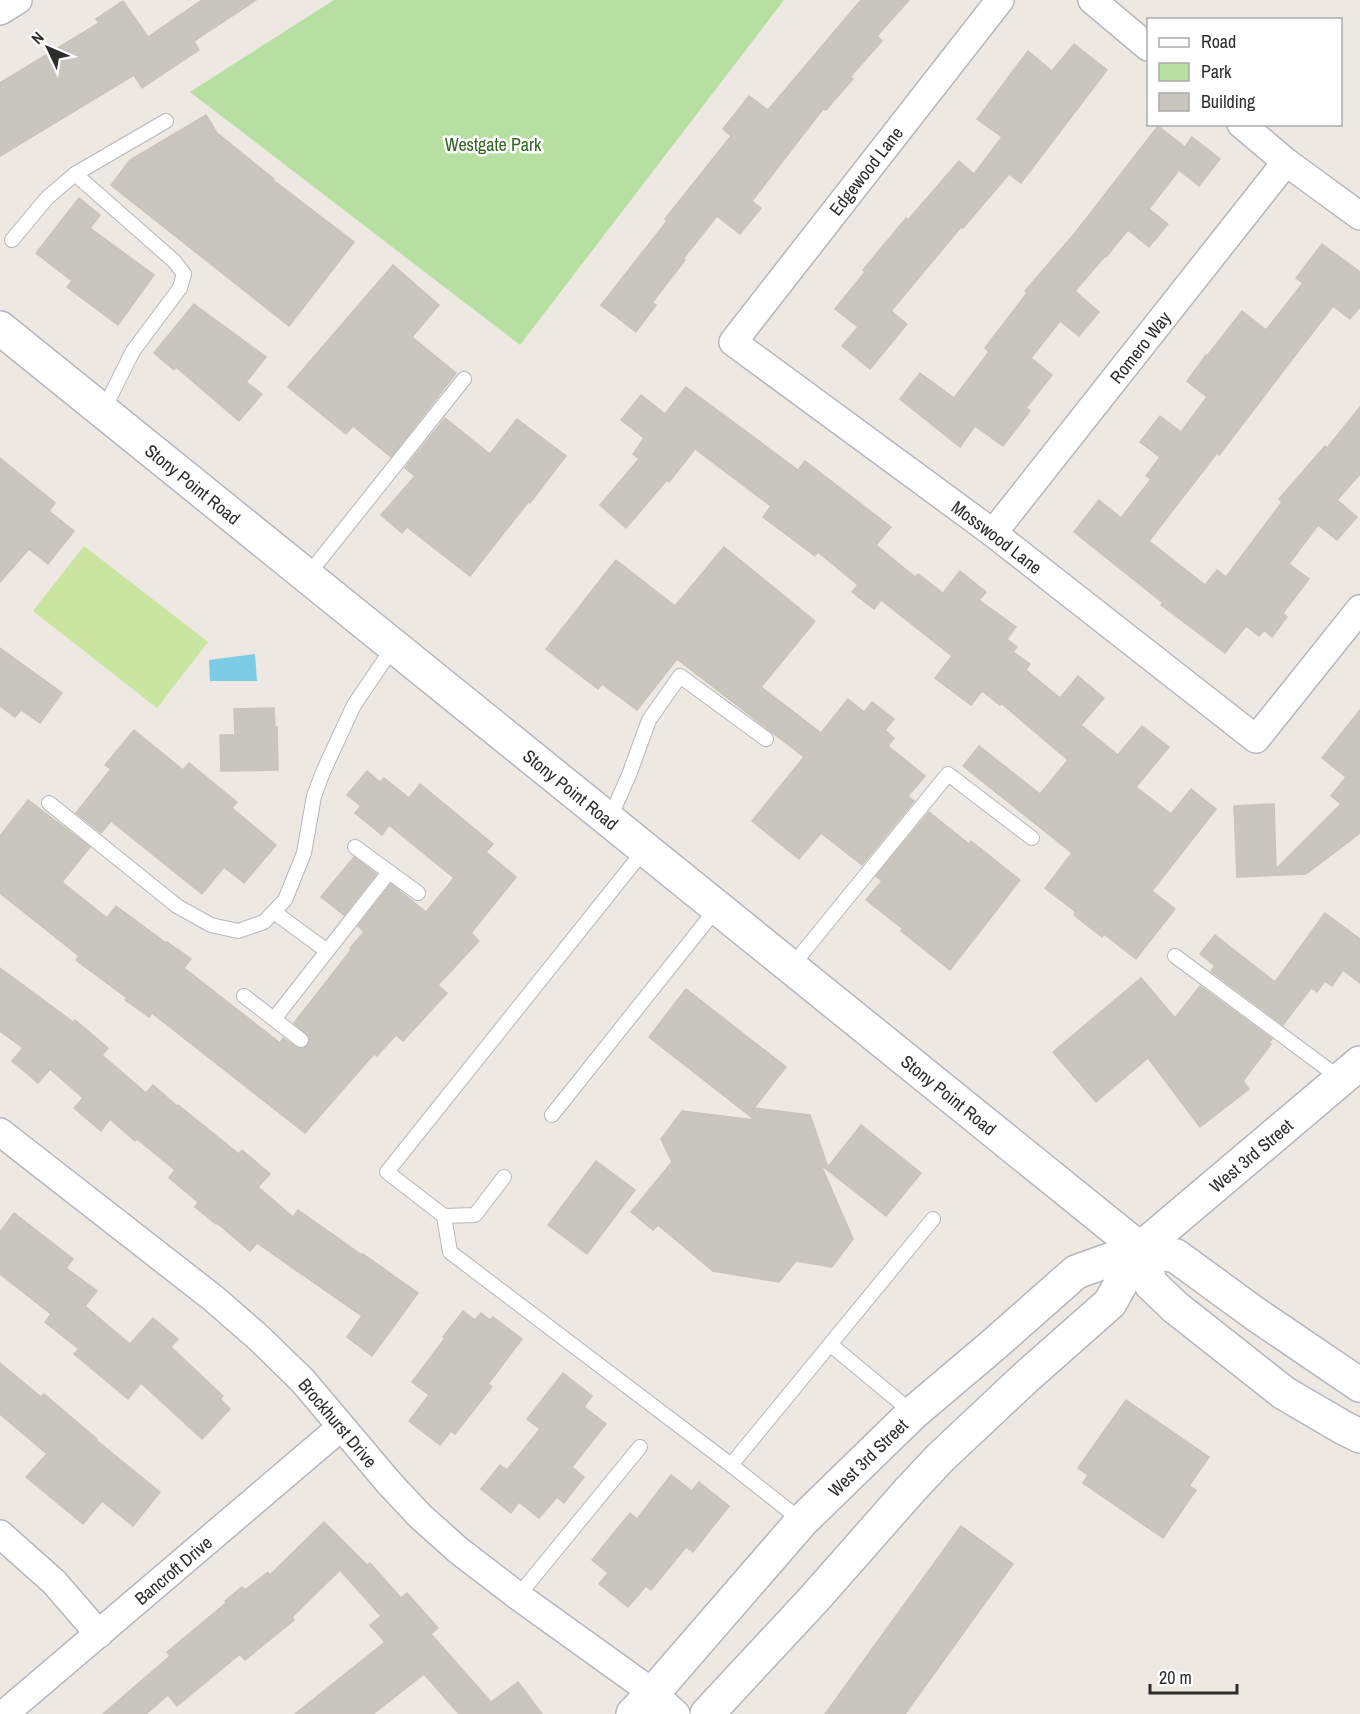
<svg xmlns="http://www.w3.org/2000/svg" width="1360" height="1714" font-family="'Archivo Narrow',sans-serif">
  <rect width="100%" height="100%" fill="#ede8e1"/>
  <!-- green -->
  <path fill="#b8dfa2" d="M 334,0 L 784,0 L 520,345 L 190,92 Z"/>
  <!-- pitch -->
  <path fill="#c9e59f" d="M 84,546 L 208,642 L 157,708 L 33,611 Z"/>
  <!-- water -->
  <path fill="#7dcce6" d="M 255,654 L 257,681 L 210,681 L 209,660 Z"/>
  <!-- building -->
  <g fill="#c9c6bf" stroke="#c9c4ba" stroke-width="1.5">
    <path d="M 202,0 L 256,0 L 194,41 L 199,50 L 142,88 L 134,75 L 0,156 L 0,83 L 99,23 L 96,19 L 123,1 L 148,37 Z"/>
    <path d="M 861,0 L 909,0 L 877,36 L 882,41 L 850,77 L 853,79 L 826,110 L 823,109 L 752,201 L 761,208 L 740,234 L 717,216 L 683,259 L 685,260 L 652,303 L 656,305 L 636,332 L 601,305 L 667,221 L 665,219 L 731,136 L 723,129 L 749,96 L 768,110 Z"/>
    <path d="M 1074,44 L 1107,70 L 1021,183 L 1009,174 L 963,228 L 961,227 L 891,311 L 907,324 L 870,369 L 842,346 L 858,327 L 835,309 L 865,272 L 863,270 L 906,218 L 908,220 L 959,161 L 974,174 L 1002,137 L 977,119 L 1028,51 L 1052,71 Z"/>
    <path d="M 206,115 L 217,133 L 274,179 L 273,180 L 354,242 L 289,326 L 111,185 L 130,160 Z"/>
    <path d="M 1158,126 L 1185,147 L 1192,137 L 1220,159 L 1199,186 L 1179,170 L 1149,209 L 1168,224 L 1149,247 L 1128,230 L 1106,257 L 1105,256 L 1075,291 L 1099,312 L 1079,336 L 1060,321 L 1031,358 L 1052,375 L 1026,408 L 1030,411 L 1003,446 L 975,426 L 960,447 L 900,399 L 920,373 L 954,398 L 989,352 L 985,348 L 1027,293 L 1025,291 L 1075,233 Z"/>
    <path d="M 79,198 L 100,215 L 90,228 L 154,275 L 118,325 L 67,287 L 72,281 L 36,253 Z"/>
    <path d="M 1322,244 L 1360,272 L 1360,307 L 1350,319 L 1333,306 L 1219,455 L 1217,453 L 1149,541 L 1205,585 L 1217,570 L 1226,577 L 1282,502 L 1279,499 L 1325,446 L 1327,448 L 1360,407 L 1360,474 L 1337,500 L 1357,517 L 1337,540 L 1318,525 L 1289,564 L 1309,579 L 1283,613 L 1287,617 L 1272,637 L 1264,630 L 1259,636 L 1246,626 L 1225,653 L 1161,605 L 1163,603 L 1074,532 L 1099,500 L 1121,518 L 1151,479 L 1146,476 L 1160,457 L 1140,442 L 1160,416 L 1181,432 L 1207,397 L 1187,381 L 1206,355 L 1207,356 L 1242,311 L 1266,330 L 1303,283 L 1296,278 Z"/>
    <path d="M 393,265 L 439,305 L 412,337 L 456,373 L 391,457 L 353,426 L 346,434 L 288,387 Z"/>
    <path d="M 194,304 L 266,357 L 246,382 L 262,394 L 239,421 L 176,367 L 174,370 L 154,353 Z"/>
    <path d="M 686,387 L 798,470 L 805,461 L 891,527 L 876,545 L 915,577 L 918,574 L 943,593 L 960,571 L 986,592 L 979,600 L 1016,627 L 1007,639 L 1017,647 L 1013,652 L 1030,664 L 1026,670 L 1060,698 L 1078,676 L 1104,698 L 1081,725 L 1118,755 L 1142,726 L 1169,747 L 1136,787 L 1171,814 L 1191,789 L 1216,809 L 1152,891 L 1175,909 L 1136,959 L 1104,934 L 1102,937 L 1074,915 L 1076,912 L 1045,888 L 1072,853 L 963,766 L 979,746 L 1040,794 L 1068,760 L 1001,703 L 1000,705 L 982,691 L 971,705 L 935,678 L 952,656 L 881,600 L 874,609 L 852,592 L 858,585 L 818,552 L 815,556 L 763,517 L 771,506 L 695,449 L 669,482 L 667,480 L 626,528 L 600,505 L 639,459 L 633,454 L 644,438 L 621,420 L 641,395 L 665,414 Z"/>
    <path d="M 445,418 L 490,454 L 517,419 L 566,456 L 530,503 L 529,501 L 470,576 L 407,527 L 402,533 L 381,515 L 415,476 L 405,468 Z"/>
    <path d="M 0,458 L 55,503 L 49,511 L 74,531 L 48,564 L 29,549 L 0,582 Z"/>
    <path d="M 724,547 L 815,621 L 761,687 L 821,733 L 848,699 L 864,712 L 872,702 L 894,719 L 885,730 L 894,738 L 888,746 L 925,776 L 908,796 L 914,801 L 862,865 L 821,833 L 799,859 L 752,821 L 804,757 L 677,659 L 637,710 L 602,684 L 598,689 L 546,649 L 616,560 L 675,606 Z"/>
    <path d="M 0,648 L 62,693 L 40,723 L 21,710 L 15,717 L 0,706 Z"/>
    <path d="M 274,708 L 275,727 L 277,727 L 278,770 L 221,771 L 220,735 L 235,735 L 234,709 Z"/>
    <path d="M 1360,710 L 1360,833 L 1306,874 L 1237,877 L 1234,806 L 1274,804 L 1276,869 L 1341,804 L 1331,796 L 1346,777 L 1322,758 Z"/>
    <path d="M 134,730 L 183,770 L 189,763 L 237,802 L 232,808 L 276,845 L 244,883 L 224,867 L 202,894 L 111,821 L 101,833 L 76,813 L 111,769 L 105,765 Z"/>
    <path d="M 367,771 L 380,782 L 384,778 L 409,798 L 420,784 L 493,844 L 486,852 L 516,877 L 471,933 L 479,941 L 438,985 L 447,993 L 403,1041 L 396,1035 L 377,1056 L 374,1054 L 305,1133 L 152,1013 L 149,1017 L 125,1000 L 127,998 L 76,960 L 79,956 L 0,893 L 0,836 L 28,800 L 90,847 L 62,882 L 107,918 L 116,906 L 166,943 L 167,942 L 191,959 L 184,968 L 280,1043 L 283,1038 L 296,1047 L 304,1048 L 308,1045 L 309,1037 L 294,1023 L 351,950 L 350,948 L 364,932 L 358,926 L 391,884 L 426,912 L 454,878 L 389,825 L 382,835 L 355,813 L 361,806 L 347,795 Z"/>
    <path d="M 929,812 L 969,844 L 971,841 L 1020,880 L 950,970 L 901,931 L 903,929 L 866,900 L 882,881 L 876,876 Z"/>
    <path d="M 354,857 L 376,874 L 344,915 L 321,897 Z"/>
    <path d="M 1325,913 L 1360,939 L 1360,983 L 1343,970 L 1332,986 L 1325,981 L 1317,992 L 1311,988 L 1283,1025 L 1211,971 L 1215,966 L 1200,954 L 1215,935 L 1275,982 Z"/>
    <path d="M 0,968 L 73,1022 L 75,1020 L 108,1048 L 102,1055 L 146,1093 L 153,1085 L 177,1106 L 178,1105 L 239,1154 L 242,1150 L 270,1174 L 258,1187 L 293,1217 L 298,1210 L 362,1255 L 363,1254 L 418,1293 L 372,1356 L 347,1337 L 362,1316 L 257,1243 L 250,1251 L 217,1223 L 216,1224 L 195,1207 L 198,1202 L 169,1178 L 175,1170 L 137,1139 L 135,1141 L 110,1119 L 101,1131 L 74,1108 L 83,1098 L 50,1069 L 38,1083 L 12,1061 L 23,1048 L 0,1031 Z"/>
    <path d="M 1141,978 L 1175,1018 L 1200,986 L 1272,1039 L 1269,1043 L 1271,1044 L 1243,1081 L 1249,1089 L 1200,1127 L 1148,1058 L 1096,1102 L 1053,1052 Z"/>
    <path d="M 686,989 L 786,1067 L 754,1108 L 810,1115 L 828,1167 L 861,1125 L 921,1173 L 886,1216 L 821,1165 L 853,1239 L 832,1267 L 796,1261 L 779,1282 L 713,1271 L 658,1225 L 653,1230 L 631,1212 L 672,1162 L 661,1139 L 682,1111 L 755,1120 L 649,1037 Z"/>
    <path d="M 596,1161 L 635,1190 L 587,1254 L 548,1225 Z"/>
    <path d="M 14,1213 L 73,1259 L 66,1268 L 97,1291 L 85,1306 L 130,1344 L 153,1318 L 178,1339 L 171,1347 L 223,1396 L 220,1399 L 230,1409 L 202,1439 L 141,1383 L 128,1399 L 74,1354 L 79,1349 L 45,1322 L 51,1314 L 0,1274 L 0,1232 Z"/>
    <path d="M 463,1311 L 475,1320 L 481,1313 L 490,1320 L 493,1317 L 522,1339 L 488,1384 L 492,1387 L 455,1434 L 451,1431 L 440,1445 L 409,1421 L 429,1395 L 412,1382 L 445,1338 L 443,1337 Z"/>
    <path d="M 0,1363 L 41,1397 L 44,1394 L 97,1439 L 96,1440 L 160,1492 L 133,1526 L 102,1501 L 83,1524 L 26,1477 L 47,1454 L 0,1414 Z"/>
    <path d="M 563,1373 L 592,1396 L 584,1407 L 606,1424 L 572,1467 L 584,1477 L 564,1503 L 557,1497 L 539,1518 L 519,1502 L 511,1513 L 481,1489 L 500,1465 L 507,1470 L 540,1429 L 527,1419 Z"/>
    <path d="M 1126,1400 L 1209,1457 L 1189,1486 L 1196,1490 L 1163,1538 L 1083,1483 L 1088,1475 L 1078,1468 Z"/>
    <path d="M 671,1475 L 692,1491 L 699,1482 L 729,1506 L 693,1552 L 686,1547 L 651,1590 L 646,1586 L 628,1607 L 599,1584 L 608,1573 L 592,1560 L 630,1513 L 637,1519 Z"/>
    <path d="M 324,1522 L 367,1565 L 370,1563 L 401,1598 L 407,1593 L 438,1628 L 431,1634 L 491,1702 L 518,1682 L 542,1714 L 459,1714 L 424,1674 L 373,1714 L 295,1714 L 385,1642 L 370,1625 L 381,1616 L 340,1570 L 292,1617 L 294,1620 L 245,1660 L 240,1654 L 177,1706 L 168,1695 L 146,1714 L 103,1714 L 170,1656 L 167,1652 L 226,1603 L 225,1601 L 242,1587 L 245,1590 L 268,1572 L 270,1575 Z"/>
    <path d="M 961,1526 L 1013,1564 L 905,1714 L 825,1714 Z"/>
  </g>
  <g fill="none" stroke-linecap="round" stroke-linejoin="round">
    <!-- lane casing -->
    <g stroke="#b4b7bf" stroke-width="16">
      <g id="lane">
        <path d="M 75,174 L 174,261 L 184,274 L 180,288 L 133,351 L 103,411"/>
        <path d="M 12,240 L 47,198 L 75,174 L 166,121"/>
        <path d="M 307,576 L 464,379"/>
        <path d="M 49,803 L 177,906 L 211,925 L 238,931 L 264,922 L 285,900 L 304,853 L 314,796 L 323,772 L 354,705 L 394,646"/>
        <path d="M 609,820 L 629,775 L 649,720 L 680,676 L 766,739"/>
        <path d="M 355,847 L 418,893"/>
        <path d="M 645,849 L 387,1172 L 444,1216 L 450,1252 L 731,1465 L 802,1521"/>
        <path d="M 274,912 L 327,951"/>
        <path d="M 1175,956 L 1341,1079"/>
        <path d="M 791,967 L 948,774 L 1032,838"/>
        <path d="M 244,996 L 301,1040"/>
        <path d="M 274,1019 L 389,872"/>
        <path d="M 552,1115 L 717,908"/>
        <path d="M 444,1216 L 475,1215 L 504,1177"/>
        <path d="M 831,1345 L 913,1413"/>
        <path d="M 731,1465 L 933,1219"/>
        <path d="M 518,1596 L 640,1447"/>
      </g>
    </g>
    <!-- street casing -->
    <g stroke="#b4b7bf" stroke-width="30">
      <g id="street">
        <path id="s1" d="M 1000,0 L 733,342 L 993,533 L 1256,739 L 1360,609"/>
        <path d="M 1092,0 L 1148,47"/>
        <path d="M 0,11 L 18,0"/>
        <path d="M 1241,124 L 1286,162 L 1360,216"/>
        <path id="s2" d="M 993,533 L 1286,162"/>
        <path id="s3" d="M 0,1132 L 213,1298 L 260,1339 L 303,1381 L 390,1484 L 420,1516 L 458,1550 L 518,1596 L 653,1693 L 676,1714"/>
        <path d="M 0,1534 L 54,1582 L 99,1634"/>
        <path id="s4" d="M 4,1714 L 341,1427"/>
      </g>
    </g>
    <!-- secondary casing -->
    <g stroke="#b4b7bf" stroke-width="36">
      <g id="secondary">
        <path id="s5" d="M 0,328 L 1140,1249 L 1176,1256 L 1254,1313 L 1360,1385"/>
        <path d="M 1140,1249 L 1151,1284 L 1175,1307 L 1284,1393 L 1344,1428 L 1360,1436"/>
        <path id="s6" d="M 633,1714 L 653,1693 L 802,1521 L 913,1413 L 991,1347 L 1076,1272 L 1140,1249 L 1360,1063"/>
        <path d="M 707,1714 L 814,1599 L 910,1490 L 940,1458 L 1024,1379 L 1110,1303 L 1140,1249"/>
      </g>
    </g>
    <!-- lane -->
    <use href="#lane" stroke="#fff" stroke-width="14"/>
    <!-- street -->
    <use href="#street" stroke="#fff" stroke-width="27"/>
    <!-- secondary -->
    <use href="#secondary" stroke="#fff" stroke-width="33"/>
  </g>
  <g text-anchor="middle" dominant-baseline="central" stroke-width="5" stroke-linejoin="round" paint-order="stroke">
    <!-- park labels -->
    <g font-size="18" fill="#306621" stroke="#fff">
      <text x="493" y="144">Westgate Park</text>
    </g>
    <!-- street labels -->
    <g font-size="18" fill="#2d2d2d" stroke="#fff">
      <text transform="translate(866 171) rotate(-52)">Edgewood Lane</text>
      <text stroke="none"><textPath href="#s2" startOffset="237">Romero Way</textPath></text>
      <text stroke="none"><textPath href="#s5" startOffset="248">Stony Point Road</textPath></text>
      <text stroke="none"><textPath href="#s1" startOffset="762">Mosswood Lane</textPath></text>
      <text stroke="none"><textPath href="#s5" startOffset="734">Stony Point Road</textPath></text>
      <text stroke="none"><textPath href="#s5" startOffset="1220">Stony Point Road</textPath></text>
      <text stroke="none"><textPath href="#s6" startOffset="840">West 3rd Street</textPath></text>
      <text stroke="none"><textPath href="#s3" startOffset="447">Brockhurst Drive</textPath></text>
      <text stroke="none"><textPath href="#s6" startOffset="348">West 3rd Street</textPath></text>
      <text stroke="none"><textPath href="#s4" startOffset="222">Bancroft Drive</textPath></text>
    </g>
  </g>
  <!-- legend -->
  <rect x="1147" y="18" width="195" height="108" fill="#ffffff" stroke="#ababab" stroke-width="1.5"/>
  <rect x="1159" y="38" width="30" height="9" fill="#ffffff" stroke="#ababab" stroke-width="1.5"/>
  <text x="1201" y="48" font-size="18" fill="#2d2d2d">Road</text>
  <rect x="1159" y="63" width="30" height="18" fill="#b8dfa2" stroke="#ababab" stroke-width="1.5"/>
  <text x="1201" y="78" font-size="18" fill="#2d2d2d">Park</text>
  <rect x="1159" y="93" width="30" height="18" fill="#c9c6bf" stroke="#ababab" stroke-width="1.5"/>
  <text x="1201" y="108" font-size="18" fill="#2d2d2d">Building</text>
  <!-- north arrow -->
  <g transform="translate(48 48) rotate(314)" stroke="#ffffff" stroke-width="4.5" paint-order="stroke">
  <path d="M0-4.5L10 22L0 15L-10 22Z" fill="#2d2d2d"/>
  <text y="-9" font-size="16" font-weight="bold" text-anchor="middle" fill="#2d2d2d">N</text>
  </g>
  <!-- scale -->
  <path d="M1150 1684v9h87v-9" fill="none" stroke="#2d2d2d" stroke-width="3"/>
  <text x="1159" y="1684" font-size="18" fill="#2d2d2d" stroke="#ffffff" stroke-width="4.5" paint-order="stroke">20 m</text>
</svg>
